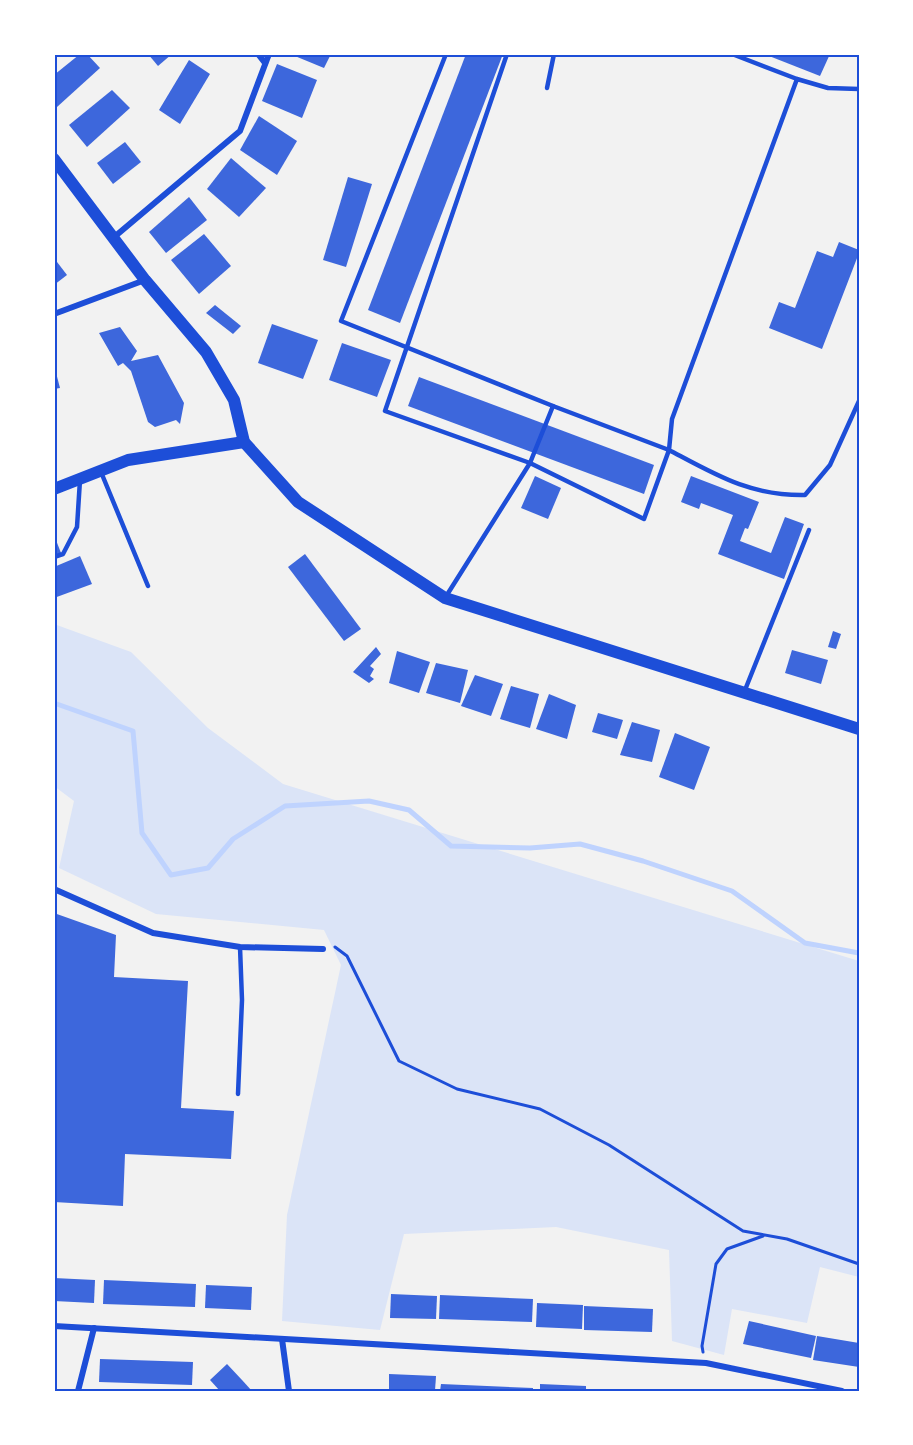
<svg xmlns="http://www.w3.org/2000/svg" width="913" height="1445" font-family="Lato,sans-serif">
  <rect width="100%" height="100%" fill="#f2f2f2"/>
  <!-- green -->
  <path fill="#dbe4f7" d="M 54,624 L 131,652 L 208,728 L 283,784 L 859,961 L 859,1277 L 820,1267 L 807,1323 L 732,1309 L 724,1355 L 672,1341 L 669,1250 L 556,1227 L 404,1234 L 380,1330 L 282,1321 L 287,1215 L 341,965 L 324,930 L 156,914 L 59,868 L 74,801 L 54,786 Z"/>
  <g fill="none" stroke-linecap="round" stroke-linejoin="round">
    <!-- stream -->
    <path stroke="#bfd3fe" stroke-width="5" d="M 54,703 L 133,731 L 142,833 L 171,875 L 208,868 L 233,839 L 285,806 L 369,801 L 409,810 L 451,846 L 530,848 L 580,844 L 643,861 L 732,891 L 805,943 L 859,953"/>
  </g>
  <!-- building -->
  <g fill="#3d67dc">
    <path d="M 80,54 L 87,54 L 100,68 L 57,107 L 54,103 L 54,75 Z"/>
    <path d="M 148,54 L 172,54 L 158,66 Z"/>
    <path d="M 290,54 L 331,54 L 324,68 Z"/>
    <path d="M 466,54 L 503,54 L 400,323 L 368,310 Z"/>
    <path d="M 764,54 L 830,54 L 820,76 Z"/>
    <path d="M 189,60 L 210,74 L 180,124 L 159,110 Z"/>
    <path d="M 277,64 L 317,80 L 302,118 L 262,101 Z"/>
    <path d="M 112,90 L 130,108 L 87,147 L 69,125 Z"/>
    <path d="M 259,116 L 297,141 L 277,175 L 240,150 Z"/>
    <path d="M 125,142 L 141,162 L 113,184 L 97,163 Z"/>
    <path d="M 231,158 L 266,188 L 239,217 L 207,189 Z"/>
    <path d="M 348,177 L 372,184 L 346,267 L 323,260 Z"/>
    <path d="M 189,197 L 207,220 L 166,253 L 149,232 Z"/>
    <path d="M 204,234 L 231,266 L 199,294 L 171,260 Z"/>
    <path d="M 839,242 L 859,250 L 859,253 L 822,349 L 769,328 L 779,302 L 795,308 L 817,251 L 833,257 Z"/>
    <path d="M 54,258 L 67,275 L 54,285 Z"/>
    <path d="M 215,305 L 241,326 L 233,334 L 206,313 Z"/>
    <path d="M 272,324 L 318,340 L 303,379 L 258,363 Z"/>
    <path d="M 120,327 L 137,351 L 131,361 L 158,355 L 184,403 L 180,424 L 176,420 L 155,427 L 148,422 L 131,371 L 123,363 L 118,366 L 99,333 Z"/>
    <path d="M 342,343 L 391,360 L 377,397 L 329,380 Z"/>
    <path d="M 54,365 L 60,388 L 54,389 Z"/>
    <path d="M 419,377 L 654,465 L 644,494 L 408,406 Z"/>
    <path d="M 535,476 L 561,488 L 548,519 L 521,508 Z"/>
    <path d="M 691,476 L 759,502 L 748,529 L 745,528 L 740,541 L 771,553 L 785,517 L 804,524 L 784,579 L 718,554 L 733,515 L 701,503 L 699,509 L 681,502 Z"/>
    <path d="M 54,535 L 61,553 L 54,555 Z"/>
    <path d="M 305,554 L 361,629 L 344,641 L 288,567 Z"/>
    <path d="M 80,556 L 92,584 L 54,598 L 54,567 Z"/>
    <path d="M 833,631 L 841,634 L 836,649 L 828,647 Z"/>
    <path d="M 376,647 L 381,654 L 370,666 L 374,669 L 370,676 L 374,679 L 369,683 L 353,672 Z"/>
    <path d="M 792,650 L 828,660 L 821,684 L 785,673 Z"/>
    <path d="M 397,651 L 430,662 L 419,693 L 389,683 Z"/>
    <path d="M 436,663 L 468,670 L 460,703 L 426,693 Z"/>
    <path d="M 475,675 L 503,684 L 491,716 L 461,706 Z"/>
    <path d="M 511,686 L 539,694 L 530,728 L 500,719 Z"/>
    <path d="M 549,694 L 576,705 L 567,739 L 536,729 Z"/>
    <path d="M 598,713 L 623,720 L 617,739 L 592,732 Z"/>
    <path d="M 632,722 L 660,730 L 652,762 L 620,755 Z"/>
    <path d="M 675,733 L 710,747 L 694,790 L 659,777 Z"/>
    <path d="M 54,913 L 116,935 L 114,977 L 188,981 L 181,1108 L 234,1111 L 231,1159 L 125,1154 L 123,1206 L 54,1202 Z"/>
    <path d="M 54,1278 L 95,1280 L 94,1303 L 54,1301 Z"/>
    <path d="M 104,1280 L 196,1284 L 195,1307 L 103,1304 Z"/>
    <path d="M 206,1285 L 252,1287 L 251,1310 L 205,1308 Z"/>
    <path d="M 391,1294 L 437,1296 L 436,1319 L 390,1318 Z"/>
    <path d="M 440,1295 L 533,1299 L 532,1322 L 439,1319 Z"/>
    <path d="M 537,1303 L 583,1305 L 582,1329 L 536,1327 Z"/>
    <path d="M 584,1306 L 653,1309 L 652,1332 L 584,1330 Z"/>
    <path d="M 749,1321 L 816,1336 L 811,1358 L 743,1344 Z"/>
    <path d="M 817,1336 L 859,1343 L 859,1367 L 813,1360 Z"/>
    <path d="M 100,1359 L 193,1362 L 192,1385 L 99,1382 Z"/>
    <path d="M 227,1364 L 242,1380 L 252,1391 L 220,1391 L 210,1380 Z"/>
    <path d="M 389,1374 L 436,1376 L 435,1391 L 389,1391 Z"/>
    <path d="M 441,1384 L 533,1388 L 533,1391 L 440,1391 Z"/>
    <path d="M 540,1384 L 586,1386 L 586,1391 L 540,1391 Z"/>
  </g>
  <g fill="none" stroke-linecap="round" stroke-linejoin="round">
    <!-- path -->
    <g stroke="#1d4ed8" stroke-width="3">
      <path d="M 335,947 L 347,956 L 399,1061 L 457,1089 L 540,1109 L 609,1145 L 743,1231 L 787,1239 L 859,1264"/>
      <path d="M 703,1352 L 702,1346 L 716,1264 L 727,1249 L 763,1236"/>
    </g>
    <!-- service -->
    <g stroke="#1d4ed8" stroke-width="4.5">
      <path d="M 507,54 L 385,411 L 530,463 L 644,519 L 669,450 L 553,406"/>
      <path d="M 732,54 L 797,79"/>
      <path d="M 547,88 L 554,54"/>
      <path d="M 859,89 L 828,88 L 797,79 L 672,419 L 669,450 C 716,475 750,496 805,495 L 830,465 L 859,401"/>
      <path d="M 101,472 L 148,586"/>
      <path d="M 54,557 L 63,554 L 77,527 L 80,480"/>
      <path d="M 445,598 L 530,463 L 553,406 L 341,321 L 446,54"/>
      <path d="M 745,690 L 809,530"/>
      <path d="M 238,1094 L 242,1000 L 240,947"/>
    </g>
    <!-- minor -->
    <g stroke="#1d4ed8" stroke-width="6">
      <path d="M 258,54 L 265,63"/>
      <path d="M 113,238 L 240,131 L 269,54"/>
      <path d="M 54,314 L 145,280"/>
      <path d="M 54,889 L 153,933 L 240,947 L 323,949"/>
      <path d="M 54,1326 L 706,1363 L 842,1391"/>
      <path d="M 282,1339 L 289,1391"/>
      <path d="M 78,1391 L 94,1328"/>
    </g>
    <!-- secondary -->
    <g stroke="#1d4ed8" stroke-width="12">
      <path d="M 54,159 L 145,280 L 206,352 L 234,400 L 244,442 L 298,502 L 445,598 L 859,729"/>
      <path d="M 54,489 L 128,460 L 244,442"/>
    </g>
  </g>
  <!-- border -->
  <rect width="913" height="1445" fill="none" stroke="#ffffff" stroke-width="111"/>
  <rect x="56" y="56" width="802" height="1334" fill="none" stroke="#1d4ed8" stroke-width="2"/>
</svg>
